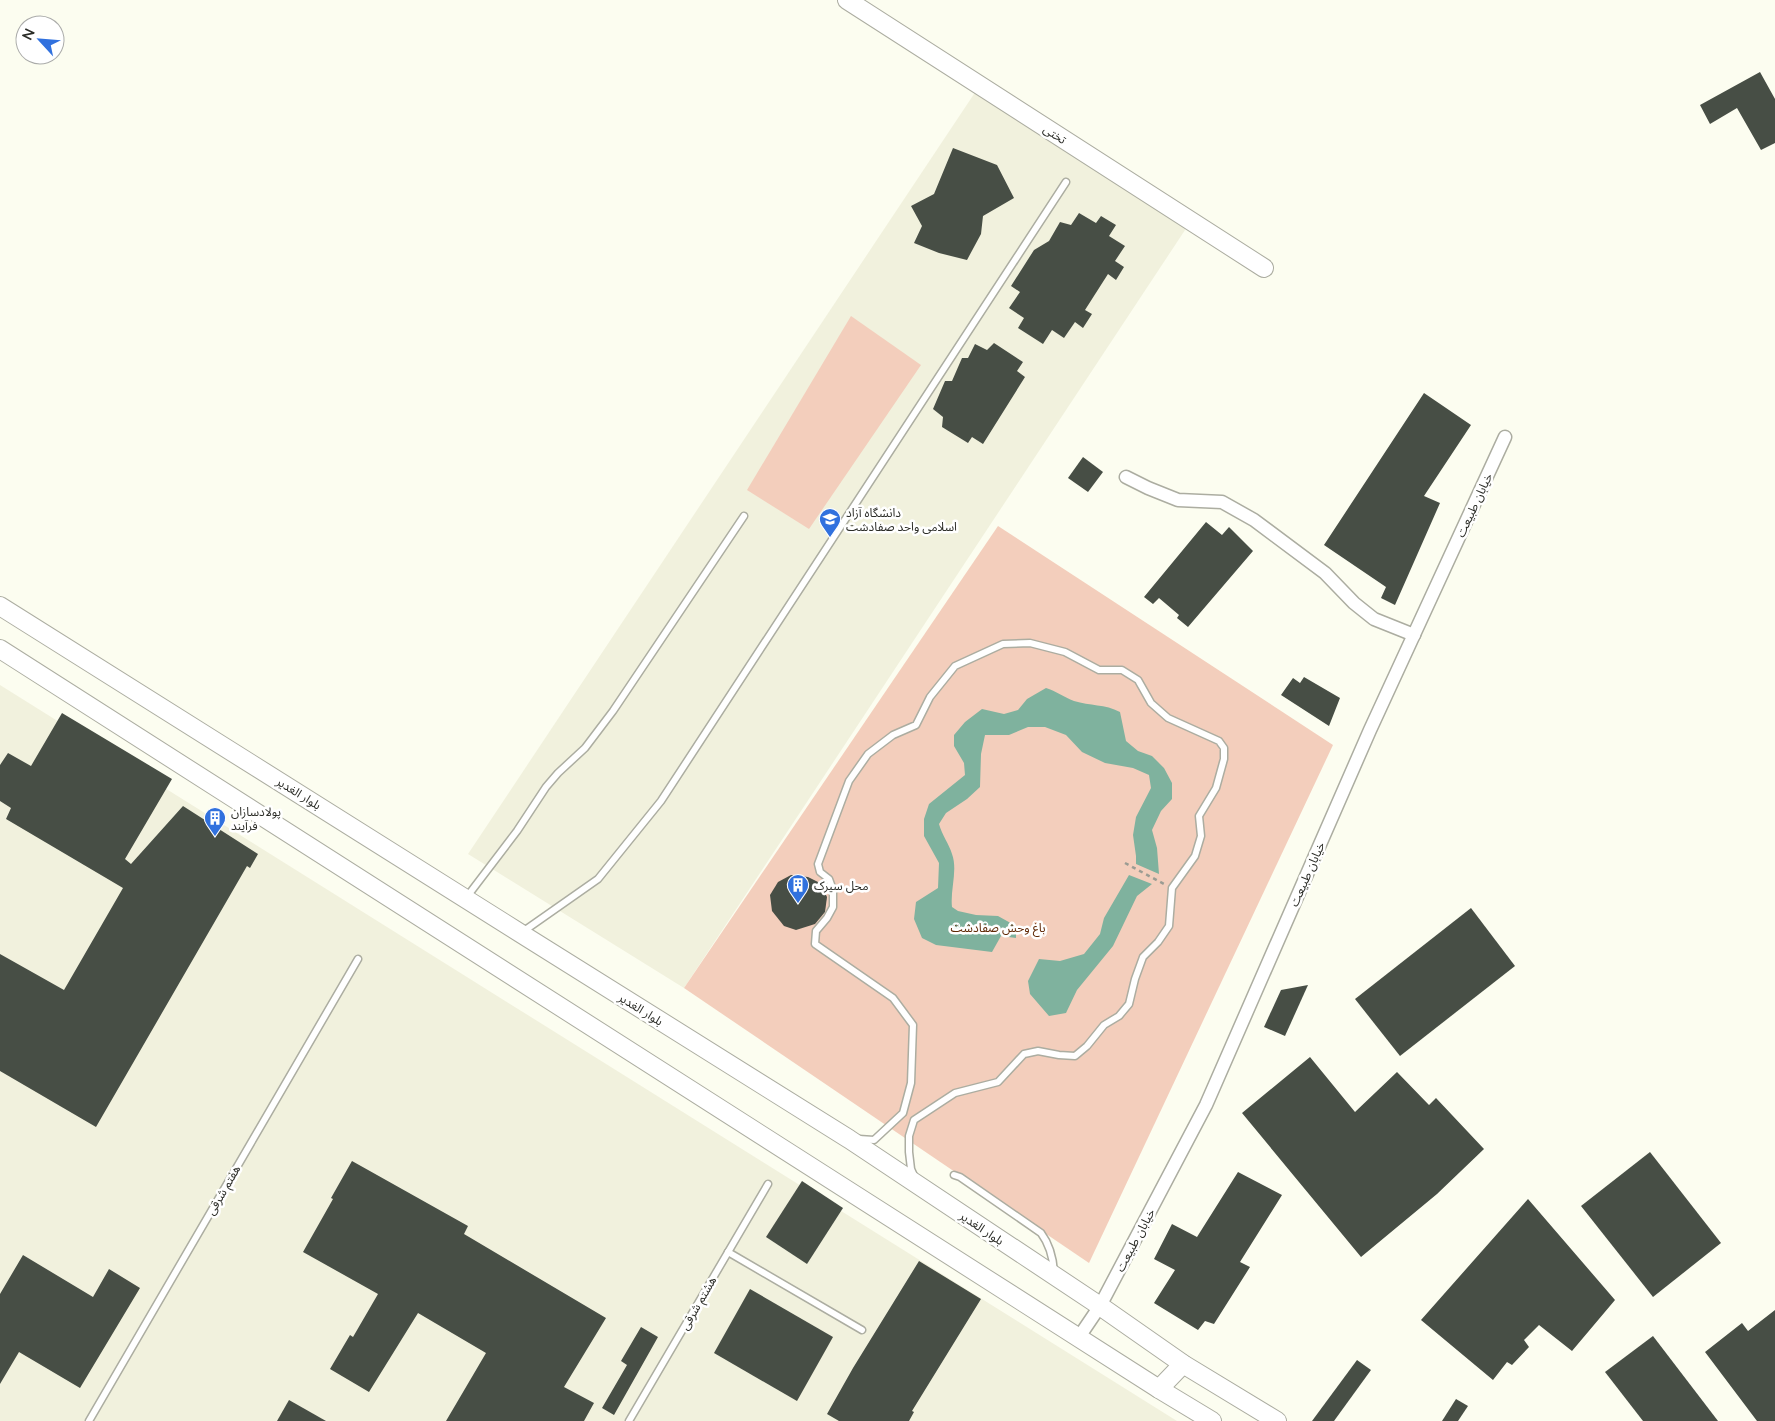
<svg xmlns="http://www.w3.org/2000/svg" width="1775" height="1421" font-family="Lato,'Noto Sans Arabic',sans-serif">
  <rect width="100%" height="100%" fill="#fcfdf0"/>
  <!-- built -->
  <g fill="#f1f1dd">
    <path d="M 978,88 L 1191,221 L 684,988 L 468,854 Z"/>
    <path d="M 0,685 L 1177,1421 L 0,1421 Z"/>
  </g>
  <!-- green -->
  <g fill="#f3cebc">
    <path d="M 851,316 L 921,365 L 809,529 L 747,490 Z"/>
    <path d="M 998,526 L 1333,745 L 1089,1263 L 684,988 Z"/>
  </g>
  <!-- water -->
  <g fill="#7fb29e">
    <path d="M 1046,688 C 1056,691 1064,697 1074,701 C 1090,706 1105,704 1120,712 L 1126,741 L 1138,751 L 1152,756 L 1164,768 L 1172,783 L 1172,799 L 1161,811 L 1152,830 L 1157,848 L 1159,874 L 1136,864 L 1136,856 L 1133,835 L 1136,817 L 1151,788 L 1149,775 L 1133,768 L 1105,763 L 1082,752 L 1066,735 L 1045,727 L 1028,727 L 1009,735 L 985,735 L 981,754 L 980,787 L 967,799 L 946,813 L 939,824 C 942,835 949,844 952,854 C 958,870 950,890 952,907 L 958,911 L 976,915 L 998,916 L 1016,926 L 1016,938 L 1001,936 L 992,952 L 936,945 L 922,938 L 914,919 L 916,902 L 938,888 L 939,863 L 924,836 L 924,819 L 929,804 L 965,775 L 964,763 L 954,746 L 954,735 L 965,722 L 982,709 L 1004,714 L 1018,710 L 1027,699 Z"/>
    <path d="M 1129,875 L 1152,884 L 1137,896 L 1113,946 L 1077,990 L 1066,1013 L 1049,1016 L 1030,994 L 1028,981 L 1039,959 L 1060,961 L 1084,954 L 1100,934 L 1104,918 Z"/>
  </g>
  <!-- building -->
  <g fill="#474e45">
    <path d="M 1760,72 L 1775,99 L 1775,143 L 1761,150 L 1737,108 L 1710,124 L 1700,105 Z"/>
    <path d="M 953,148 L 997,165 L 1014,198 L 983,216 L 981,234 L 967,260 L 939,253 L 914,243 L 922,226 L 911,206 L 934,194 Z"/>
    <path d="M 1079,213 L 1096,223 L 1101,216 L 1116,225 L 1109,236 L 1125,246 L 1115,261 L 1124,267 L 1116,280 L 1108,274 L 1085,310 L 1092,314 L 1083,328 L 1075,322 L 1064,338 L 1052,330 L 1043,344 L 1018,328 L 1024,318 L 1009,308 L 1020,292 L 1011,286 L 1034,250 L 1049,241 L 1060,222 L 1071,225 Z"/>
    <path d="M 994,343 L 1023,362 L 1017,371 L 1025,377 L 983,444 L 972,437 L 968,443 L 942,427 L 943,417 L 933,409 L 945,381 L 952,381 L 962,358 L 968,358 L 975,344 L 987,350 Z"/>
    <path d="M 1424,393 L 1471,425 L 1424,496 L 1440,503 L 1395,605 L 1381,598 L 1386,587 L 1324,545 Z"/>
    <path d="M 1083,457 L 1103,472 L 1088,492 L 1068,478 Z"/>
    <path d="M 1206,522 L 1222,535 L 1229,527 L 1253,551 L 1188,627 L 1177,618 L 1179,615 L 1159,598 L 1153,604 L 1144,597 Z"/>
    <path d="M 1304,677 L 1340,698 L 1329,726 L 1281,695 L 1293,678 L 1300,683 Z"/>
    <path d="M 62,713 L 172,779 L 125,859 L 131,864 L 183,806 L 258,854 L 250,868 L 247,866 L 96,1127 L 0,1071 L 0,954 L 64,990 L 123,888 L 6,819 L 11,808 L 0,801 L 0,765 L 8,753 L 31,766 Z"/>
    <path d="M 791,875 L 808,877 L 820,883 L 827,897 L 825,912 L 815,924 L 796,930 L 784,926 L 772,911 L 770,895 L 778,882 Z"/>
    <path d="M 1471,908 L 1515,966 L 1400,1056 L 1355,999 Z"/>
    <path d="M 1308,985 L 1285,1036 L 1264,1027 L 1281,990 Z"/>
    <path d="M 1310,1057 L 1355,1112 L 1397,1072 L 1429,1105 L 1436,1098 L 1484,1149 L 1437,1194 L 1361,1257 L 1242,1113 Z"/>
    <path d="M 1650,1152 L 1721,1243 L 1653,1297 L 1581,1206 Z"/>
    <path d="M 352,1161 L 468,1226 L 464,1234 L 606,1318 L 564,1387 L 594,1403 L 584,1421 L 446,1421 L 486,1353 L 418,1313 L 369,1392 L 330,1369 L 350,1335 L 353,1337 L 378,1294 L 303,1252 L 333,1199 L 331,1198 Z"/>
    <path d="M 1238,1172 L 1282,1195 L 1240,1262 L 1250,1267 L 1214,1324 L 1205,1321 L 1198,1330 L 1154,1303 L 1175,1270 L 1154,1259 L 1172,1224 L 1197,1237 Z"/>
    <path d="M 802,1181 L 843,1208 L 807,1264 L 766,1237 Z"/>
    <path d="M 1528,1199 L 1615,1300 L 1572,1351 L 1539,1325 L 1524,1340 L 1529,1347 L 1512,1365 L 1507,1362 L 1493,1380 L 1421,1320 Z"/>
    <path d="M 23,1255 L 93,1297 L 109,1269 L 140,1288 L 80,1388 L 19,1352 L 0,1384 L 0,1294 Z"/>
    <path d="M 919,1261 L 981,1299 L 912,1411 L 914,1412 L 909,1421 L 839,1421 L 827,1414 L 853,1368 Z"/>
    <path d="M 750,1289 L 833,1337 L 797,1401 L 714,1353 Z"/>
    <path d="M 1775,1310 L 1775,1421 L 1757,1421 L 1705,1352 L 1742,1323 L 1748,1331 Z"/>
    <path d="M 641,1327 L 658,1337 L 614,1415 L 602,1408 L 627,1365 L 621,1361 Z"/>
    <path d="M 1653,1336 L 1718,1421 L 1643,1421 L 1605,1372 Z"/>
    <path d="M 1357,1360 L 1371,1370 L 1334,1421 L 1312,1421 Z"/>
    <path d="M 1456,1399 L 1468,1406 L 1458,1421 L 1442,1421 Z"/>
    <path d="M 289,1400 L 326,1421 L 277,1421 Z"/>
  </g>
  <g fill="none" stroke-linecap="round" stroke-linejoin="round">
    <!-- lane casing -->
    <g stroke="#acada1" stroke-width="9">
      <g id="lane">
        <path d="M 466,898 L 517,831 L 546,787 L 558,773 L 585,748 L 613,711 L 744,516"/>
        <path d="M 521,933 L 598,879 L 661,801 L 1066,182"/>
        <path d="M 859,1139 L 874,1140 L 903,1113 L 911,1083 L 913,1025 L 893,998 L 815,944 L 816,931 L 827,918 L 833,907 L 833,890 L 829,879 L 820,872 L 818,864 L 849,781 L 868,754 L 893,735 L 916,725 L 930,697 L 955,666 L 1003,644 L 1030,643 L 1065,652 L 1099,670 L 1122,670 L 1138,680 L 1151,703 L 1168,718 L 1219,741 L 1224,748 L 1224,759 L 1216,788 L 1199,816 L 1201,836 L 1195,856 L 1172,888 L 1169,926 L 1158,942 L 1143,957 L 1135,979 L 1129,1004 L 1119,1016 L 1104,1025 L 1087,1046 L 1075,1056 L 1059,1055 L 1038,1051 L 1024,1054 L 998,1082 L 955,1093 L 914,1120 L 909,1136 L 909,1152 L 911,1169 L 915,1178"/>
        <path d="M 954,1175 L 960,1177 L 1041,1233 C 1050,1245 1053,1257 1054,1272"/>
        <path d="M 728,1252 L 862,1330"/>
        <path d="M 89,1421 L 358,959"/>
        <path d="M 629,1421 L 768,1184"/>
      </g>
    </g>
    <!-- street casing -->
    <g stroke="#acada1" stroke-width="15">
      <g id="street">
        <path d="M 1126,477 L 1148,488 L 1178,500 L 1222,502 L 1254,520 L 1325,573 L 1354,603 L 1374,619 L 1414,635"/>
        <path d="M 1079,1337 L 1100,1306 L 1206,1105 L 1370,730 L 1505,437"/>
      </g>
    </g>
    <!-- secondary casing -->
    <g stroke="#acada1" stroke-width="20">
      <g id="secondary">
        <path d="M 847,0 L 1264,268"/>
        <path d="M 0,606 L 520,933 L 849,1139 L 1100,1306 L 1183,1364 L 1277,1421"/>
        <path d="M 0,649 L 1159,1389 L 1212,1421"/>
        <path d="M 1159,1389 L 1183,1364"/>
      </g>
    </g>
    <!-- path -->
    <path stroke="#9b9c93" stroke-width="2.5" stroke-dasharray="4 4" stroke-linecap="butt" d="M 1125,863 L 1164,884"/>
    <!-- lane -->
    <use href="#lane" stroke="#fff" stroke-width="6"/>
    <!-- street -->
    <use href="#street" stroke="#fff" stroke-width="12"/>
    <!-- secondary -->
    <use href="#secondary" stroke="#fff" stroke-width="18"/>
  </g>
  <!-- icons -->
  <defs>
    <g id="university-pin" transform="scale(1.125)"><path d="M0 17L-7.5 6A9.5 9.5 0 1 1 7.5 6Z" fill="#3171de" stroke="#fff"/><path d="M0-5L7-2L0 1L-7-2ZM-4 1L0 2.5L4 1V4Q0 6-4 4Z" fill="#fff"/></g>
    <g id="building-pin" transform="scale(1.125)"><path d="M0 17L-7.5 6A9.5 9.5 0 1 1 7.5 6Z" fill="#3171de" stroke="#fff"/><path d="M-4-6H4V6H1V3H-1V6H-4ZM-2.5-4.3h1.7v1.8h-1.7ZM.8-4.3h1.7v1.8H.8ZM-2.5-1h1.7V.8h-1.7ZM.8-1h1.7V.8H.8Z" fill="#fff"/></g>
  </defs>
  <g fill-rule="evenodd">
    <use href="#university-pin" x="830" y="519"/>
    <use href="#building-pin" x="215" y="818"/>
    <use href="#building-pin" x="798" y="885"/>
  </g>
  <g text-anchor="middle" dominant-baseline="central" stroke-width="5" stroke-linejoin="round" paint-order="stroke">
    <!-- street labels -->
    <g font-size="12" fill="#2b2c27" stroke="#fff">
      <text transform="translate(1055 134) rotate(33)">تختی</text>
      <text transform="translate(1474 505) rotate(-65)">خیابان طبیعت</text>
      <text transform="translate(299 793) rotate(32)">بلوار الغدیر</text>
      <text transform="translate(1307 874) rotate(-66)">خیابان طبیعت</text>
      <text transform="translate(641 1009) rotate(32)">بلوار الغدیر</text>
      <text transform="translate(223 1190) rotate(-60)">هفتم شرقی</text>
      <text transform="translate(982 1228) rotate(34)">بلوار الغدیر</text>
      <text transform="translate(1135 1240) rotate(-62)">خیابان طبیعت</text>
      <text transform="translate(698 1303) rotate(-60)">هشتم شرقی</text>
    </g>
    <!-- poi labels -->
    <g font-size="12" fill="#2b2c27" stroke="#fff" text-anchor="start">
      <text x="846" y="512">دانشگاه آزاد<tspan x="846" dy="14">اسلامی واحد صفادشت</tspan></text>
      <text x="231" y="811">پولادسازان<tspan x="231" dy="14">فرآیند</tspan></text>
      <text x="814" y="885">محل سیرک</text>
    </g>
    <!-- park labels -->
    <g font-size="12" fill="#602805" stroke="#fff">
      <text x="998" y="927">باغ وحش صفادشت</text>
    </g>
  </g>
  <!-- north arrow -->
  <g transform="translate(40 40) rotate(296)"><circle r="24" fill="#ffffff" stroke="#aaaba9"/>
  <path d="M0-4L9 19L0 12L-9 19Z" fill="#3171de"/>
  <text y="-8" font-size="14" font-weight="bold" text-anchor="middle" fill="#2b2c27">N</text>
  </g>
</svg>
